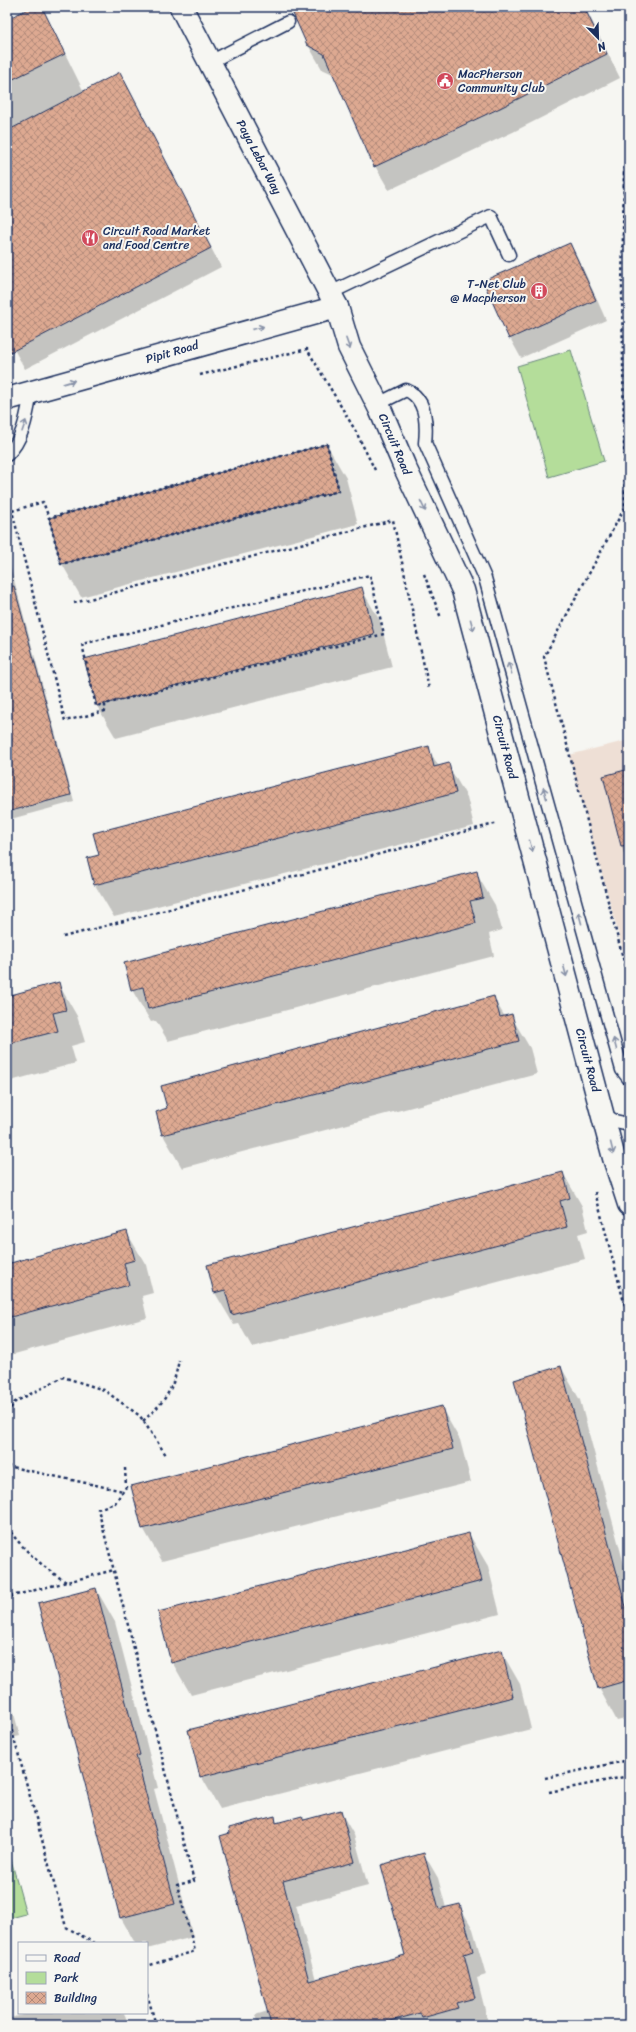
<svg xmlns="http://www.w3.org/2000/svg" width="636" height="2032" font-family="Sriracha,sans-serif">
  <defs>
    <pattern id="building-cross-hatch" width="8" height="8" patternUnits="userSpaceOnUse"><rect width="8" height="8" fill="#dda991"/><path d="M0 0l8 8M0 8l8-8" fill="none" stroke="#b28a7a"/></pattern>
  </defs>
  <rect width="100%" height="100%" fill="#f6f6f2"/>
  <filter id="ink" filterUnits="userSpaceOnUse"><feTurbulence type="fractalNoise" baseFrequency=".025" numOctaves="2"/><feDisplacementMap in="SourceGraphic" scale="8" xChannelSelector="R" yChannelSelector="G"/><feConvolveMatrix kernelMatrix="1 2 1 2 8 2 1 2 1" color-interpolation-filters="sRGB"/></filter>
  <g filter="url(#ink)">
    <!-- built -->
    <path fill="#eedfd5" d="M 629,740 L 629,971 L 569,755 Z"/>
    <!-- park -->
    <g fill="#b4dd9a" stroke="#68867c">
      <path d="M 571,350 L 604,461 L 549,477 L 517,366 Z"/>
      <path d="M 7,1845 L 26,1914 L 7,1919 Z"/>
    </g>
    <!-- shadow -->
    <g fill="#0003">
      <path d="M 35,7 L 42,7 L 84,92 L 120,73 L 221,267 L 25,369 L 7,337 L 7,20 Z"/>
      <path d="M 299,7 L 585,7 L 620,78 L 513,132 L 389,190 L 375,166 L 335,75 L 322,69 L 308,45 Z"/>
      <path d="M 570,244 L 581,264 L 606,320 L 521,358 L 510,338 Z"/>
      <path d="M 327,445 L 346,478 L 358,524 L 81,597 L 62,564 L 51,519 Z"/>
      <path d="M 7,554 L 74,802 L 7,820 Z"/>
      <path d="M 361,588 L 380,621 L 392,667 L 116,738 L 97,706 Z"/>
      <path d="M 428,748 L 439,767 L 448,765 L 467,797 L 474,826 L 114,917 L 95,885 Z"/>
      <path d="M 629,770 L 629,874 L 604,777 Z"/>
      <path d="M 476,873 L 495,905 L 502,930 L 489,934 L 494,956 L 168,1041 L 156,1021 L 151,1022 L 132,990 Z"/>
      <path d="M 58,983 L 77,1016 L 85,1042 L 71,1046 L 76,1063 L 7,1082 L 7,997 Z"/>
      <path d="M 493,997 L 505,1017 L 511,1016 L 530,1048 L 537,1074 L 182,1168 L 163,1135 L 157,1112 Z"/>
      <path d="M 563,1173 L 582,1206 L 588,1231 L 578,1234 L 585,1259 L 252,1347 L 239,1324 L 234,1325 L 215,1293 Z"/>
      <path d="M 127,1233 L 146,1265 L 153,1293 L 142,1296 L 147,1318 L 7,1356 L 7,1264 Z"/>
      <path d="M 561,1367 L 580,1400 L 629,1583 L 629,1718 L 617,1721 L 599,1688 Z"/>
      <path d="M 441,1407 L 460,1440 L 471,1482 L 162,1561 L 143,1528 Z"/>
      <path d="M 469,1534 L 488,1566 L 500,1614 L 191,1695 L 172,1662 Z"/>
      <path d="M 96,1589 L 115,1622 L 158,1788 L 154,1789 L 193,1937 L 147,1949 L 147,1943 L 135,1943 L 121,1918 L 39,1604 Z"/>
      <path d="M 501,1651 L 520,1684 L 531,1729 L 220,1809 L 201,1776 Z"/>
      <path d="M 7,1688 L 20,1736 L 7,1739 Z"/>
      <path d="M 340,1811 L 354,1835 L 368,1886 L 296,1905 L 316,1980 L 406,1956 L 424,1854 L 438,1878 L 446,1908 L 459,1905 L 473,1929 L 486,1975 L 477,1978 L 488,2022 L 476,2025 L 258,2025 L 255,2015 L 268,2011 L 274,1817 L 278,1824 L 304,1821 Z"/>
      <path d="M 29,2013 L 124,2013 L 129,2025 L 7,2025 L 7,2019 Z"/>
    </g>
    <!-- building -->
    <g fill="url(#building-cross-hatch)" stroke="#1b2f5e">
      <path d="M 32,7 L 42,7 L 65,54 L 7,82 L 7,19 Z"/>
      <path d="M 290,7 L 584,7 L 607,54 L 500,108 L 374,167 L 324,54 L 307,45 Z"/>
      <path d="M 120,72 L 211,248 L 7,354 L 7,131 Z"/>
      <path d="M 570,243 L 596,300 L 509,339 L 483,281 Z"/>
      <path d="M 327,444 L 339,491 L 61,564 L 49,518 Z"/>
      <path d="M 14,586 L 71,795 L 7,812 L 7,587 Z"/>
      <path d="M 362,587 L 374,634 L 97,706 L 84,659 Z"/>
      <path d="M 429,746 L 434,767 L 449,763 L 456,793 L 94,885 L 87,858 L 99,855 L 93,833 Z"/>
      <path d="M 629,769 L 629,845 L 621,846 L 603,776 Z"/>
      <path d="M 477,871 L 483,898 L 470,901 L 476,923 L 148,1009 L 143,987 L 131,990 L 124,963 Z"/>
      <path d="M 59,982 L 66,1010 L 53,1013 L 58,1031 L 7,1044 L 7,996 Z"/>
      <path d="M 494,996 L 500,1017 L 512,1014 L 519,1041 L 162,1135 L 156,1112 L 167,1108 L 161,1086 Z"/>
      <path d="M 563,1172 L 570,1198 L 560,1201 L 567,1227 L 232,1315 L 225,1290 L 214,1293 L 207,1265 Z"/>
      <path d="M 127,1231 L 135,1260 L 124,1263 L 129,1285 L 7,1318 L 7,1264 Z"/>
      <path d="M 561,1366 L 629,1618 L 629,1680 L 598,1689 L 514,1380 Z"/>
      <path d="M 442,1406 L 453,1449 L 142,1529 L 131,1486 Z"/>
      <path d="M 469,1533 L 482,1581 L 171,1663 L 158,1612 Z"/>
      <path d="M 96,1588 L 140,1755 L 136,1756 L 175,1904 L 120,1918 L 38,1603 Z"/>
      <path d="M 502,1650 L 513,1697 L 200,1777 L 188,1730 Z"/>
      <path d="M 341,1810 L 355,1862 L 283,1881 L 309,1981 L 405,1955 L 381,1865 L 424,1853 L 439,1909 L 460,1904 L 473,1951 L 464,1954 L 475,1998 L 456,2003 L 458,2008 L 422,2018 L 420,2013 L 376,2025 L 271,2025 L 220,1836 L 230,1833 L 229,1828 L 275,1816 L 276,1823 L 302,1816 L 304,1820 Z"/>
    </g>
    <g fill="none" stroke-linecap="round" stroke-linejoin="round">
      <!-- lane casing -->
      <g stroke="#1b2f5e" stroke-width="15">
        <g id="lane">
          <path d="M 210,62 L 288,22"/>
          <path d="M 330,293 L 491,216 L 509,255"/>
          <path d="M 380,409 L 384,401 L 406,390 C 426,398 427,424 425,443 L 485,578 L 622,1070 L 629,1079"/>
          <path d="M 7,455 C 24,439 27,414 31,392"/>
          <path d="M 603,1114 L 615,1121 L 629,1124"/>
        </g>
      </g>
      <!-- street casing -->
      <g stroke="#1b2f5e" stroke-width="25">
        <path id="street" d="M 181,7 L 337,307"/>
      </g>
      <!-- secondary casing -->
      <g stroke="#1b2f5e" stroke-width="25">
        <path id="secondary" d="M 7,399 L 337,307 L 349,347 L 380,409 L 406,470 L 463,590 L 614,1158 L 629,1204"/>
      </g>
      <!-- path -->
      <g stroke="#1b2f5e" stroke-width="2.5" stroke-dasharray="3 3" stroke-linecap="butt">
        <path d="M 629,155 L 624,172 L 622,291 L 625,507 L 544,657 L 629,981"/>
        <path d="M 200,375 L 307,349 L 355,430 L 376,472"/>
        <path d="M 7,491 L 65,721 L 105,711 L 105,704 L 384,634 L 370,575 L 82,644 L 96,706 L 105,704"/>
        <path d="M 625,507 L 629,507"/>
        <path d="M 12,511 L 43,502 L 49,518 L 327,444 L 339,491 L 61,564 L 49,518"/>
        <path d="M 424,574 L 441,618"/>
        <path d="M 74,603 L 393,520 L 429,689"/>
        <path d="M 63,937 L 498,823"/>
        <path d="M 595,1192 L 629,1321"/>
        <path d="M 7,1413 L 15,1402 L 63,1377 L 104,1390 L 140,1416 L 166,1455"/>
        <path d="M 143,1421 C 166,1400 173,1391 179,1360"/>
        <path d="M 7,1466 L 123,1491"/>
        <path d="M 125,1468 L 126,1487 L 115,1503 L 98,1509 L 194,1881 L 177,1885 L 195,1951 L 147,1966"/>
        <path d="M 7,1527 C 23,1550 43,1567 66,1582"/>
        <path d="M 7,1602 L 12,1596 L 114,1570"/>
        <path d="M 7,1713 L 66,1927 L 94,1943"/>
        <path d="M 545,1778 L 629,1760"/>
        <path d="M 549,1792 L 629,1776"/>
        <path d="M 147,1994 L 156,2025"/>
      </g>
      <!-- lane -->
      <use href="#lane" stroke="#f6f6f2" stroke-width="12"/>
      <!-- street -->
      <use href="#street" stroke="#f6f6f2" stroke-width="22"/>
      <!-- secondary -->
      <use href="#secondary" stroke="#f6f6f2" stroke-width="22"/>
    </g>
    <!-- one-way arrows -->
    <defs><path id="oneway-shaft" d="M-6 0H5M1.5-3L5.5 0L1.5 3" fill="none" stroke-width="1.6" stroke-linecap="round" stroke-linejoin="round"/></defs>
    <g stroke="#8892a8">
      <use href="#oneway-shaft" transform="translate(258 328) rotate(-15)"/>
      <use href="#oneway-shaft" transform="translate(348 344) rotate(70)"/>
      <use href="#oneway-shaft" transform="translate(69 382) rotate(-16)"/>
      <use href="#oneway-shaft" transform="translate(24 426) rotate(-71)"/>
      <use href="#oneway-shaft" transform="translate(423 506) rotate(65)"/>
      <use href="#oneway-shaft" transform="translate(472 625) rotate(75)"/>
      <use href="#oneway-shaft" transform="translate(510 668) rotate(-106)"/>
      <use href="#oneway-shaft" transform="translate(545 793) rotate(-105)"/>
      <use href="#oneway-shaft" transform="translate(531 846) rotate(75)"/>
      <use href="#oneway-shaft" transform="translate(580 918) rotate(-105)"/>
      <use href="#oneway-shaft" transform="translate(565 971) rotate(75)"/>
      <use href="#oneway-shaft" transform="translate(615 1044) rotate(-105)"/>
      <use href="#oneway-shaft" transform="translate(612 1148) rotate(76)"/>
    </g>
  </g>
  <!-- icons -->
  <defs>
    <g id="civic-disc" transform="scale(0.9)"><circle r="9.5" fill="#d1495b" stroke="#f6f6f2"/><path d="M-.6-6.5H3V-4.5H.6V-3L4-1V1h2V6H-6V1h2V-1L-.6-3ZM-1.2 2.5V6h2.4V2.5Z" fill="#fff"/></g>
    <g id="restaurant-disc" transform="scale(0.9)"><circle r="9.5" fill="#d1495b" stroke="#f6f6f2"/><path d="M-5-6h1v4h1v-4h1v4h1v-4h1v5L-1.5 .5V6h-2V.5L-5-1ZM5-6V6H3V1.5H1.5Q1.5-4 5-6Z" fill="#fff"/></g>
    <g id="building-disc" transform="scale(0.9)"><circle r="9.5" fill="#d1495b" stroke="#f6f6f2"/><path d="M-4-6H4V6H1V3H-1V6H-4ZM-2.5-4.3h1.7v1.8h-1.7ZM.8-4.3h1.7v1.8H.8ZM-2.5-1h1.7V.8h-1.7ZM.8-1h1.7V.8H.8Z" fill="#fff"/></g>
  </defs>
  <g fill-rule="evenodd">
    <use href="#civic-disc" x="445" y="81"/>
    <use href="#restaurant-disc" x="90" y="238"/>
    <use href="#building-disc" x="539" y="291"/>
  </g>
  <g text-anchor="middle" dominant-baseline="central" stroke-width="4" stroke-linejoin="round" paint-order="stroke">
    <!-- poi labels -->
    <g font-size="12" fill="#1b2f5e" stroke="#f6f6f2" text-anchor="start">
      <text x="458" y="74">MacPherson<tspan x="458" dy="14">Community Club</tspan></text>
      <text x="103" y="231">Circuit Road Market<tspan x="103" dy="14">and Food Centre</tspan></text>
      <text x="526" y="284" text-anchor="end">T-Net Club<tspan x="526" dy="14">@ Macpherson</tspan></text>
    </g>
    <!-- street labels -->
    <g font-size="12" fill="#1b2f5e" stroke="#f6f6f2">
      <text transform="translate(259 157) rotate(62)">Paya Lebar Way</text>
      <text transform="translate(172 352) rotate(-16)">Pipit Road</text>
      <text transform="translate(395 444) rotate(67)">Circuit Road</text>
      <text transform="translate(505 747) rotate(75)">Circuit Road</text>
      <text transform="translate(588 1060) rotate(75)">Circuit Road</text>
    </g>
  </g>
  <!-- margin -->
  <rect width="636" height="2032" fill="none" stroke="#f6f6f2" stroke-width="24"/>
  <rect x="12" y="12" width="612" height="2008" fill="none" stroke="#1b2f5e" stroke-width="1.5" filter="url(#ink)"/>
  <!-- legend -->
  <rect x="18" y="1942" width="130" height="72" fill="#f6f6f2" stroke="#9ea6b7"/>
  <rect x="26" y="1955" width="20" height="6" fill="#f6f6f2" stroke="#9ea6b7"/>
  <text x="54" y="1962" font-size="12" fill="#1b2f5e">Road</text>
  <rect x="26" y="1972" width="20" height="12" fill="#b4dd9a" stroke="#9ea6b7"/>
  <text x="54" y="1982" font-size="12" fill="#1b2f5e">Park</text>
  <rect x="26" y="1992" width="20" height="12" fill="url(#building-cross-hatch)" stroke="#9ea6b7"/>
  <text x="54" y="2002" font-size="12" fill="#1b2f5e">Building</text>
  <!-- north arrow -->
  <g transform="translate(598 38) rotate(157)" stroke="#f6f6f2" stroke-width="3" paint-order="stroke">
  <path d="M0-3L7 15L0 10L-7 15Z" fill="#1b2f5e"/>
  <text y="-6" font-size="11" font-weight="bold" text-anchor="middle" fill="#1b2f5e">N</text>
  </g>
</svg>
